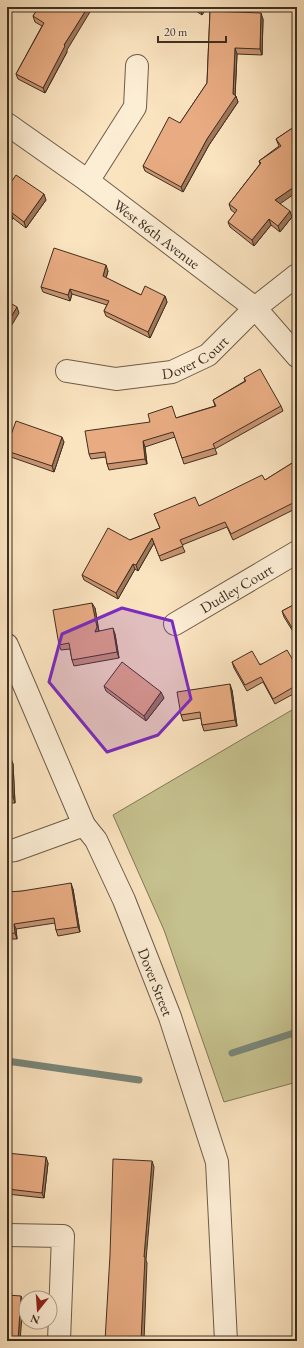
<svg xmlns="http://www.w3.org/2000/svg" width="304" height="1348" font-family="'EB Garamond',serif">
  <rect width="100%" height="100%" fill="#fae3bf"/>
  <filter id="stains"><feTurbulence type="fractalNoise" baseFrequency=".005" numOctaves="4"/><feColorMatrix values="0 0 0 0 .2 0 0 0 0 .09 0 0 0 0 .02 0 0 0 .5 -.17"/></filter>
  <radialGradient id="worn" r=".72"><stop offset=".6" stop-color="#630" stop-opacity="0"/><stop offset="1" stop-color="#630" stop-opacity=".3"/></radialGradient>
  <!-- green -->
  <path fill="#c5c18e" stroke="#827858" d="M 297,707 L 297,1082 L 224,1102 L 164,930 L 113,815 Z"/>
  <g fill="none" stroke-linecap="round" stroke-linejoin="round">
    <!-- stream -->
    <g stroke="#788579" stroke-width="7">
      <path d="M 232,1053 L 297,1032"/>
      <path d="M 7,1061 L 139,1080"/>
    </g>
    <!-- street casing -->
    <g stroke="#6d5c48" stroke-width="24">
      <g id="street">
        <path id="s1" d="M 7,124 L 88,181 L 255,308 L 297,356"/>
        <path d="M 88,181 L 135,107 L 137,66"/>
        <path id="s2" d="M 67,371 L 116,379 L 172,372 L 208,355 L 255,308 L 297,275"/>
        <path id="s3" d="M 175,624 L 297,552"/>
        <path id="s4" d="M 7,645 L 84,825 L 96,840 L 124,900 L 170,1017 L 217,1162 L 226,1341"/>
        <path d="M 7,851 L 15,850 L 84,825"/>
        <path d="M 7,1235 L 63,1236 L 59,1341"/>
      </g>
    </g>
    <!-- street -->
    <use href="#street" stroke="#fcedd5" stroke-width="22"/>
  </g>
  <!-- wall -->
  <g fill="#c89370" stroke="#3e2f21">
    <path d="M 39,7 L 67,52 L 45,93 L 18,79 L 16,74 L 42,26 L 35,22 L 33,16 Z"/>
    <path d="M 190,7 L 207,7 L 202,15 Z"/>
    <path d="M 210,11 L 263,19 L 262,55 L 237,54 L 235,95 L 238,102 L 209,145 L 183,192 L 145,171 L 143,166 L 180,123 L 207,83 Z"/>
    <path d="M 294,127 L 280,204 L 292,217 L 280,232 L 271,225 L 254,246 L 230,227 L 228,222 L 235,213 L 231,210 L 229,204 L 260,164 L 259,161 L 279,146 L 276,139 Z"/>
    <path d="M 7,188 L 46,200 L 26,228 L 13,218 L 7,226 Z"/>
    <path d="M 108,271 L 106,278 L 141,295 L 165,296 L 167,302 L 150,338 L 106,316 L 104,311 L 107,305 L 72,294 L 70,301 L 43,292 L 41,287 Z"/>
    <path d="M 244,378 L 281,406 L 283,411 L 215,449 L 217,454 L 184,464 L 175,437 L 145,447 L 147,464 L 109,470 L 107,464 L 106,457 L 91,459 L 89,454 L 176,418 L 215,406 L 213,400 L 245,381 Z"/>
    <path d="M 64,442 L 54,472 L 8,456 L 7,455 L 7,446 Z"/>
    <path d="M 297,460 L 297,508 L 233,540 L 227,527 L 182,545 L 185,552 L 161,561 L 154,543 L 138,571 L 135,569 L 118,599 L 84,580 L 82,575 L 130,540 L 160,528 L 154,514 L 199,506 L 265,480 Z"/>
    <path d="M 297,603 L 297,638 L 284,617 L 282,611 Z"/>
    <path d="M 95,608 L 99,631 L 115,634 L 119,658 L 74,666 L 72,660 L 70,649 L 61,650 L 59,645 Z"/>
    <path d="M 232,662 L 297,667 L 297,692 L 275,704 L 263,682 L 247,691 L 234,668 Z"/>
    <path d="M 104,686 L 164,698 L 146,721 L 106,691 Z"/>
    <path d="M 232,690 L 237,726 L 204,731 L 202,725 L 201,718 L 183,721 L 181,715 Z"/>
    <path d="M 7,759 L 11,759 L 13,764 L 15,803 L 7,803 Z"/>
    <path d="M 73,889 L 80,932 L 58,936 L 56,930 L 55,923 L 16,929 L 17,939 L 7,939 L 7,892 Z"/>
    <path d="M 7,1153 L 48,1163 L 44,1198 L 7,1194 Z"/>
  </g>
  <!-- shaded-wall -->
  <g fill="#a2785b" stroke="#3e2f21">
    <path d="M 88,7 L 93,7 L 67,50 L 67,52 L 45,93 L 43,88 L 64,45 Z"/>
    <path d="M 202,7 L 207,7 L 202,15 L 200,9 Z"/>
    <path d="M 261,13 L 263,19 L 262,55 L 260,49 Z"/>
    <path d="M 235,48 L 237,54 L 235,98 L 236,96 L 238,102 L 209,145 L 183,192 L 181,187 L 207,139 L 233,94 Z"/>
    <path d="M 297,185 L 297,192 L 277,206 L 275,200 Z"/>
    <path d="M 44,194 L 46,200 L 26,228 L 24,222 Z"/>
    <path d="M 290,211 L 292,217 L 280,232 L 278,226 Z"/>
    <path d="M 11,212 L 13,218 L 7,226 L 7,218 Z"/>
    <path d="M 269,219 L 271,225 L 254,246 L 252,240 Z"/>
    <path d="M 106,265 L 108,271 L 105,282 L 103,276 Z"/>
    <path d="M 70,289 L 72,294 L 70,301 L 68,295 Z"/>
    <path d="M 165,296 L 167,302 L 150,338 L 148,332 Z"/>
    <path d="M 17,307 L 19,313 L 7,333 L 7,324 Z"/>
    <path d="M 62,437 L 64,442 L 54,472 L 52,466 Z"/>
    <path d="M 143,441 L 145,447 L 147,464 L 145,459 Z"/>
    <path d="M 152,538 L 154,543 L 138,571 L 136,565 Z"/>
    <path d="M 133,564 L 135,569 L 118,599 L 116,593 Z"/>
    <path d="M 92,603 L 95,608 L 99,633 L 95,632 Z"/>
    <path d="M 113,628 L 115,634 L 119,658 L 117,652 Z"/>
    <path d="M 230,684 L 232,690 L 237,726 L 235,720 Z"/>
    <path d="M 161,692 L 164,698 L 146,721 L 144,716 Z"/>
    <path d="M 11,759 L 13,764 L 15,803 L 13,797 Z"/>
    <path d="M 71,883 L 73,889 L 80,932 L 78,927 Z"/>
    <path d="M 14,924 L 16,929 L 17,939 L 15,933 Z"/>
    <path d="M 46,1157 L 48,1163 L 44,1198 L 42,1193 Z"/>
    <path d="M 152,1161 L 154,1167 L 146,1260 L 147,1263 L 144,1341 L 141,1341 L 144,1257 Z"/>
    <path d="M 21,1296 L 23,1303 L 20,1341 L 18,1341 Z"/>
  </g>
  <!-- building -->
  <g fill="#e8ab82" stroke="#3e2f21">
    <path d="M 39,7 L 88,7 L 64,45 L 65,46 L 43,88 L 16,74 L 44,23 L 33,16 Z"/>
    <path d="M 197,7 L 202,7 L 200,9 Z"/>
    <path d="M 210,11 L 261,13 L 260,49 L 235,48 L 233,94 L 236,96 L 207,139 L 181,187 L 143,166 L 169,117 L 180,123 L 207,83 Z"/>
    <path d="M 294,127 L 297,132 L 297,185 L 275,200 L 290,211 L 278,226 L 269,219 L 252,240 L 228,222 L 237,210 L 229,204 L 261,163 L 259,161 L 281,146 L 276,139 Z"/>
    <path d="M 16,175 L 44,194 L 24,222 L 11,212 L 7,218 L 7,188 Z"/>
    <path d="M 54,248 L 106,265 L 103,276 L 141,295 L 145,286 L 165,296 L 148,332 L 104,311 L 109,301 L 70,289 L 68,295 L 41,287 Z"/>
    <path d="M 7,301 L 17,307 L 7,324 Z"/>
    <path d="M 260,369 L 281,406 L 213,444 L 215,448 L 182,458 L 173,432 L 143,441 L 145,459 L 107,464 L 105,452 L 89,454 L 85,431 L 150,422 L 148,414 L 172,406 L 176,418 L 216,406 L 213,400 L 246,381 L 244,378 Z"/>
    <path d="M 16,421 L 62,437 L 52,466 L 7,451 L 7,446 Z"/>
    <path d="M 297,460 L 297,501 L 231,534 L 225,522 L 180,540 L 183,546 L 159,556 L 152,538 L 136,565 L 133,564 L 116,593 L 82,575 L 108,528 L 130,540 L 160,528 L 154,514 L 195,497 L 199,506 L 262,475 L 265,480 Z"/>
    <path d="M 92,603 L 97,627 L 95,632 L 113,628 L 117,652 L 72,660 L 69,643 L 59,645 L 53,610 Z"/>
    <path d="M 297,603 L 297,636 L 282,611 Z"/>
    <path d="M 287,650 L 297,667 L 297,685 L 273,699 L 261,677 L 245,685 L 232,662 L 252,651 L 260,665 Z"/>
    <path d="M 122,662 L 161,692 L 144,716 L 104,686 Z"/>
    <path d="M 230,684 L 235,720 L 202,725 L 200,712 L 181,715 L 177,692 Z"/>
    <path d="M 7,759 L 11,759 L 13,797 L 7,797 Z"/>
    <path d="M 71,883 L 78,927 L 56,930 L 54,918 L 14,924 L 15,933 L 7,934 L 7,892 L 22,891 Z"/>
    <path d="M 7,1153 L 46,1157 L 42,1193 L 7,1189 Z"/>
    <path d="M 113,1159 L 152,1161 L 144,1257 L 145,1257 L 141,1341 L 105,1341 L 110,1255 Z"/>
    <path d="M 7,1295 L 21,1296 L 18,1341 L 7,1341 Z"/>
  </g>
  <!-- marked area -->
  <path fill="#7b2cbf" fill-opacity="0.2" stroke="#7b2cbf" stroke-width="3" stroke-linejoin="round" d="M 122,608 L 172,621 L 191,699 L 158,735 L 107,752 L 49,682 L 62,634 Z"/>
  <g text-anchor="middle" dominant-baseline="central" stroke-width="3" stroke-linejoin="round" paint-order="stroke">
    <!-- street labels -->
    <g font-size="15" fill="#3e2f21" stroke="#fcedd5">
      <text stroke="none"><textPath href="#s1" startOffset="186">West 86th Avenue</textPath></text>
      <text stroke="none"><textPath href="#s2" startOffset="133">Dover Court</textPath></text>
      <text stroke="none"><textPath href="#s3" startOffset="71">Dudley Court</textPath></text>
      <text stroke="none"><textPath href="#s4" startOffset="369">Dover Street</textPath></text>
    </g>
  </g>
  <!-- margin -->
  <rect width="304" height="1348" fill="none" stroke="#fae3bf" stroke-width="24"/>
  <rect x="8" y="8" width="288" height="1332" fill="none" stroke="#3e2f21" stroke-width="2"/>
  <rect x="12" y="12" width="280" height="1324" fill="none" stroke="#3e2f21"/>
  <!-- north arrow -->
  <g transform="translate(38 1310) rotate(197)"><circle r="19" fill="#fcedd5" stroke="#b0a18d"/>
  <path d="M0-3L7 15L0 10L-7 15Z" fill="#8f2418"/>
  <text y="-6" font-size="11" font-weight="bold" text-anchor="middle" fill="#3e2f21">N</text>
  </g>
  <!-- scale -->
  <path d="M158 36v6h68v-6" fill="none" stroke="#3e2f21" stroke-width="2"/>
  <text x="164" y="36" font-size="12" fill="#3e2f21" stroke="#fcedd5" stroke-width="3" paint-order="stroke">20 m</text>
  <rect width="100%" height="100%" filter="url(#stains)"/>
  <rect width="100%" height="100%" fill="url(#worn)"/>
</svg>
